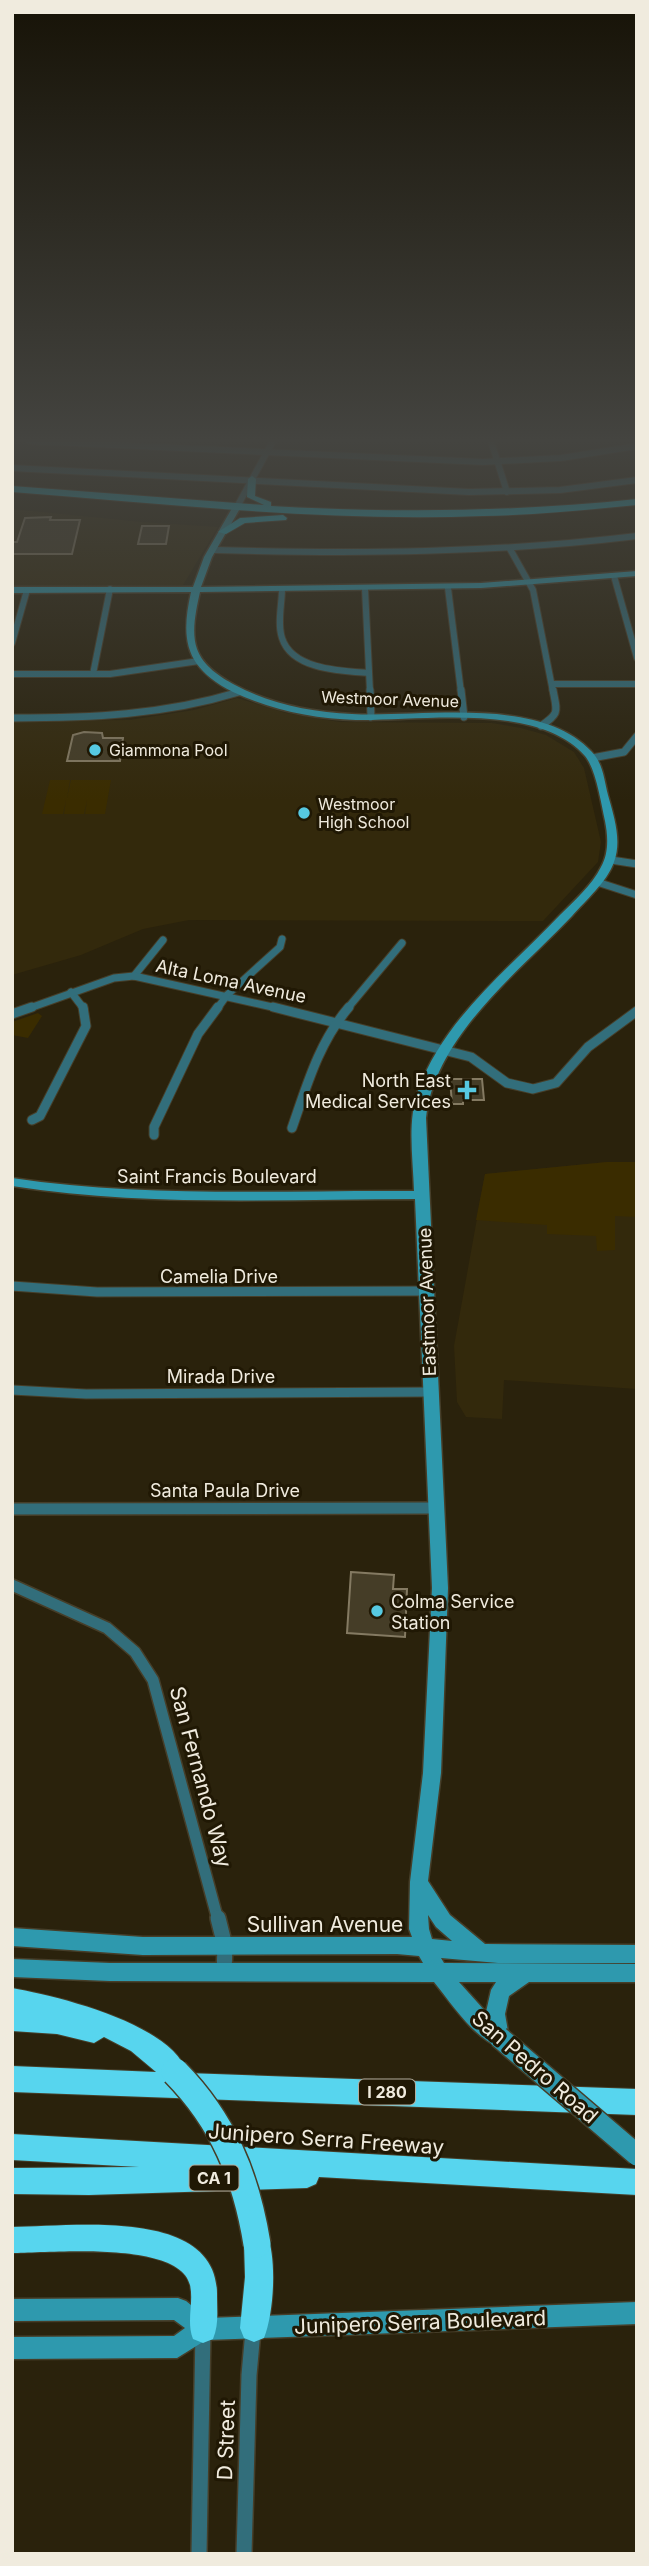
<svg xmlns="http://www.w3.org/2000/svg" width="649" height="2566" font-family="Inter,sans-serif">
  <rect width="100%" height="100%" fill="#2a220c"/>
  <!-- built -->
  <g fill="#33290c">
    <path d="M 12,509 L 142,522 L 218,527 L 183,585 L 12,586 Z"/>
    <path d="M 237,698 L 286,713 L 340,722 L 492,723 L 521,728 L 546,735 L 574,752 L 584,768 L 601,842 L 598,862 L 543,921 L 189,920 L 143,929 L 81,955 L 12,975 L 12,721 L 129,720 L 194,710 Z"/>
    <path d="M 607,1162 L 637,1162 L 637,1389 L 504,1380 L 502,1419 L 466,1417 L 457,1402 L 454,1346 L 485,1174 Z"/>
  </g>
  <!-- green -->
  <g fill="#3a2c00">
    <path d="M 50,780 L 70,780 L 67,798 L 71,780 L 111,780 L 105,814 L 85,814 L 87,800 L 84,814 L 64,814 L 66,800 L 63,814 L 42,814 Z"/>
    <path d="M 38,1013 L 42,1016 L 28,1038 L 12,1035 L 12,1022 Z"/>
    <path d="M 607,1162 L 637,1162 L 637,1217 L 615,1216 L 615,1250 L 597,1251 L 596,1236 L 547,1234 L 547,1225 L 476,1220 L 485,1174 Z"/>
  </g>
  <!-- building -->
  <g fill="#453d27" stroke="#847a62" stroke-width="2">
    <path d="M 51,517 L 50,520 L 80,520 L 72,554 L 12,554 L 12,542 L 17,542 L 25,518 Z"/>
    <path d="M 142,526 L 169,526 L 166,544 L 138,544 Z"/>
    <path d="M 84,732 L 102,733 L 103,738 L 123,738 L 120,761 L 67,761 L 73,735 Z"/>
    <path d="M 450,1079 L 482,1079 L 484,1100 L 463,1100 L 463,1104 L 452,1104 Z"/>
    <path d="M 351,1572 L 394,1575 L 393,1589 L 407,1589 L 405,1637 L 347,1633 Z"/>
  </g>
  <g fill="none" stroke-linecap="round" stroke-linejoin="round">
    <!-- street-far4 casing -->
    <g stroke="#463e29" stroke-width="8">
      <g id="street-far4">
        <path d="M 29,441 L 483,462 L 561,458 L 637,446"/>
        <path d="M 491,441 L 507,492"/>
        <path d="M 12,468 L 469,492 L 560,490 L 637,480"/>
        <path d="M 238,505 L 273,441"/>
        <path d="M 510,549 L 533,590 L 553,692"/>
        <path d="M 214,550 C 356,554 496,553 637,536"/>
        <path d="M 614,576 L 637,658"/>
        <path d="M 448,588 L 461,692"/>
        <path d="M 282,589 C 282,604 277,623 282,638 C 292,670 342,671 369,673"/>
        <path d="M 365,589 L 370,692"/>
        <path d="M 12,643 L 27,590"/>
        <path d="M 12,674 L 110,674 L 199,661"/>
        <path d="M 93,674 L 110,589"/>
        <path d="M 552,684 L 637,684"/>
      </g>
    </g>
    <!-- street-far3 casing -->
    <g stroke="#463e29" stroke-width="9">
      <g id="street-far3">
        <path d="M 370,690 L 371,717"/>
        <path d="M 461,690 L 464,717"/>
        <path d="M 12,718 C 90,718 164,715 239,692"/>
        <path d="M 541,726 C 560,713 557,712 553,690"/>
        <path d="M 592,758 L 624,752 L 637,736"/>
        <path d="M 611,860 L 637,864"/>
        <path d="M 597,882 L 637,895"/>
        <path d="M 134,976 L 163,940"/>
        <path d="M 71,992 L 84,1009"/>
        <path d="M 27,1009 L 114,978 L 134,976 L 281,1009"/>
        <path d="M 217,1009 L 227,995 L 280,947 L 282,939"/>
        <path d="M 347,1009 L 402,943"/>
      </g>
    </g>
    <!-- street-far2 casing -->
    <g stroke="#463e29" stroke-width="11">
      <g id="street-far2">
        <path d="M 273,1007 L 471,1057 L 507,1083 L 533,1089 L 556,1083 L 588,1047 L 637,1011"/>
        <path d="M 12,1014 L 32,1007"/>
        <path d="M 32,1120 L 40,1116 L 86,1026 L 83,1007"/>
        <path d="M 292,1128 C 307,1085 319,1042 349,1007"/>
        <path d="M 154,1135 L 154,1127 L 198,1034 L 218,1007"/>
        <path d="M 12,1286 L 97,1292 L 426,1291"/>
        <path d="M 12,1390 L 86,1394 L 431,1392"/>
      </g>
    </g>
    <!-- street-far1 casing -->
    <g stroke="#463e29" stroke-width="14">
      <g id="street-far1">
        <path d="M 12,1509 L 437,1508"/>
        <path d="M 12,1585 L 107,1628 L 135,1652 L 153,1680 L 218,1920"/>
      </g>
    </g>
    <!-- street casing -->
    <g stroke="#463e29" stroke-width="18">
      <g id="street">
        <path d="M 218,1918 L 225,1946 L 224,1973"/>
        <path d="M 199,2554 L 203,2330"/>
        <path d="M 244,2554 L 249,2375 L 253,2331"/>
      </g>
    </g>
    <!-- secondary casing -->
    <g stroke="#463e29" stroke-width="3">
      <g id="secondary">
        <path d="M 235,503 L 242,505 L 212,557 L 201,587 L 481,583 L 637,571 L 637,576 L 481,588 L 200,592 C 196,610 191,632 197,649 C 203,666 220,677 235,685 C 271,704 311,712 352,714 C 420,718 539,695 591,751 C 603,763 604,779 608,795 C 614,817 622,840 614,862 C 607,882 586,900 572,916 C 519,972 435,1036 426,1118 L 448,1588 L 441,1773 L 428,1881 L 450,1915 L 485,1944 L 637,1945 L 637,1963 L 498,1963 L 441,1958 L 444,1963 L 637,1964 L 637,1982 L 529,1982 L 509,1996 L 505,2014 L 509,2037 L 506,2044 L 499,2047 C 472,2036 452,2004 434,1982 L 110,1981 L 12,1977 L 12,1959 L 110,1963 L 423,1963 L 419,1956 L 397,1954 L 143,1955 L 12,1946 L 12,1928 L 143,1937 L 412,1937 L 409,1929 L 410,1882 L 423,1773 L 432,1588 L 415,1199 C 281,1199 145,1207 12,1186 L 12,1178 C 145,1198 281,1190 414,1191 C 413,1158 407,1122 418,1091 C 443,1019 510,968 560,915 C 574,901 592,885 601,867 C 609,853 608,836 605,821 C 601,803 596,769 585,756 C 538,702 420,721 356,720 C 314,719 271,710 233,692 C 186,668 180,641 191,592 L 12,593 L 12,587 L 193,587 L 204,557 ZM 428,1915 L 436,1927 L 452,1941 L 432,1939 L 429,1929 ZM 459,1982 L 496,1982 L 491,1990 L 486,2012 Z"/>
        <path d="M 178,2298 L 186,2301 L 207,2318 L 637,2302 L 637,2324 L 206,2340 L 177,2358 L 12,2359 L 12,2337 L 174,2336 L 185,2328 L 174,2320 L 12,2321 L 12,2299 Z"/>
      </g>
    </g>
    <!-- primary casing -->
    <g stroke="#463e29" stroke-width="2">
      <g id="primary">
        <path d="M 252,476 L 256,479 L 255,496 L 271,502 L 271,506 C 394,513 514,512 637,499 L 637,505 C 586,510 535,515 483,516 C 326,522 169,504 12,492 L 12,486 L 264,505 L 247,497 L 248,479 Z"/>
        <path d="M 283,515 L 287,518 L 286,520 L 245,523 L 226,534 L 218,532 L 240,518 Z"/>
      </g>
    </g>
    <!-- highway casing -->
    <g stroke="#463e29" stroke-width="2">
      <g id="highway">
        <path d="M 12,1988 C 57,1996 173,2024 187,2073 L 637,2089 L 637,2115 L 12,2092 L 12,2066 L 156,2072 L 131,2051 L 104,2037 L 94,2043 L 57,2034 L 12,2031 Z"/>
        <path d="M 12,2134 L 637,2169 L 637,2195 L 319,2177 L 316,2184 L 307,2188 L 89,2195 L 12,2194 L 12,2168 L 139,2167 L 12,2160 Z"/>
        <path d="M 12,2227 C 71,2227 219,2206 217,2296 C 217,2311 219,2325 213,2339 L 203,2343 L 193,2339 C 186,2321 194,2303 190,2285 C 179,2240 49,2253 12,2253 Z"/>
        <path d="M 257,2231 L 267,2234 C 277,2259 274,2313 264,2338 L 254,2342 L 244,2338 L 240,2328 L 245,2277 L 244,2244 L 247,2234 Z"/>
      </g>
    </g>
    <!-- street-far4 -->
    <use href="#street-far4" stroke="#326e7b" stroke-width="6"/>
    <!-- street-far3 -->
    <use href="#street-far3" stroke="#326e7b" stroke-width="7"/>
    <!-- street-far2 -->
    <use href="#street-far2" stroke="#326e7b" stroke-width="9"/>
    <!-- street-far1 -->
    <use href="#street-far1" stroke="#326e7b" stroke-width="11"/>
    <!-- street -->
    <use href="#street" stroke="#326e7b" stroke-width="15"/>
    <!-- secondary -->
    <use href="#secondary" fill="#2e99ae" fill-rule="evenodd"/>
    <!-- primary -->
    <use href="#primary" fill="#20bad5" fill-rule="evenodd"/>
    <!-- highway -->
    <use href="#highway" fill="#57d5ee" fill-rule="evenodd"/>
    <!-- secondary-bridge casing -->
    <g stroke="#463e29" stroke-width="24" stroke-linecap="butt">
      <path id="secondary-bridge" d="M 499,2037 L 637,2155"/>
    </g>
    <!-- highway-bridge casing -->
    <g stroke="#463e29" stroke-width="30" stroke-linecap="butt">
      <path id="highway-bridge" d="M 175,2072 C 223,2121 246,2176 257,2244"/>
    </g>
    <!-- secondary-bridge -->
    <use href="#secondary-bridge" stroke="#2e99ae" stroke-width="21"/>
    <!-- highway-bridge -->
    <use href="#highway-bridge" stroke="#57d5ee" stroke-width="27"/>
  </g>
  <!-- sky -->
  <linearGradient id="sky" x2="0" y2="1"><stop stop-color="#171307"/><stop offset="0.55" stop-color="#444440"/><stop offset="1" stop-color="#444440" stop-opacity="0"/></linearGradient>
  <rect width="649" height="801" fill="url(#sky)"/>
  <!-- markers -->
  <g fill="#56c9e1" stroke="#201804" stroke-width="2.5">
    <circle cx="95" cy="750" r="7"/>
    <circle cx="304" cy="813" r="7"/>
    <path d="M463.5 1079.5h7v7h7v7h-7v7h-7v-7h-7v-7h7z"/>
    <circle cx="377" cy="1611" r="7"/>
  </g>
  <g text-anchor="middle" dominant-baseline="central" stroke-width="6" stroke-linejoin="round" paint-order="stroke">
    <!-- far-street labels -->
    <g font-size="16" fill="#f0ebde" stroke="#201804">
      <text transform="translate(390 699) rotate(2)">Westmoor Avenue</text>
    </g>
    <!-- far-poi labels -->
    <g font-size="16" fill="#f0ebde" stroke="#201804" text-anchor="start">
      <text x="109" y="750">Giammona Pool</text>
      <text x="318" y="804">Westmoor<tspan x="318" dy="18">High School</tspan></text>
    </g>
    <!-- shield labels -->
    <g fill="#201804" stroke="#b2ac9d" stroke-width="2">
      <rect x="359" y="2079.5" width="56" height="25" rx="5"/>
      <rect x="189.5" y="2165.5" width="49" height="25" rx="5"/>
    </g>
    <g font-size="16" font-weight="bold" fill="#f0ebde">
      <text x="387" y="2092">I 280</text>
      <text x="214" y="2178">CA 1</text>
    </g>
    <!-- street labels -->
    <g font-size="18" fill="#f0ebde" stroke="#201804">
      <text transform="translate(231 981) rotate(12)">Alta Loma Avenue</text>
      <text x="217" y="1176">Saint Francis Boulevard</text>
      <text x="219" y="1276">Camelia Drive</text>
      <text transform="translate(427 1302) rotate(-92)">Eastmoor Avenue</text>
      <text x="221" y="1376">Mirada Drive</text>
      <text x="225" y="1490">Santa Paula Drive</text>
    </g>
    <!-- poi labels -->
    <g font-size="18" fill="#f0ebde" stroke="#201804" text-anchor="end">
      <text x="451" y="1080">North East<tspan x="451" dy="21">Medical Services</tspan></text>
      <text x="391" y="1601" text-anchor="start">Colma Service<tspan x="391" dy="21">Station</tspan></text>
    </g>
    <!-- near-street labels -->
    <g font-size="21" fill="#f0ebde" stroke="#201804">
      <text transform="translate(201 1777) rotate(75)">San Fernando Way</text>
      <text x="325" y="1924">Sullivan Avenue</text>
      <text transform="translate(535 2067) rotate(41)">San Pedro Road</text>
      <text transform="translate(326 2139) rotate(4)">Junipero Serra Freeway</text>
      <text transform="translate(420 2322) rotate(-2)">Junipero Serra Boulevard</text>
      <text transform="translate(226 2440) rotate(-88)">D Street</text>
    </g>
  </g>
  <!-- border -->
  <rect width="649" height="2566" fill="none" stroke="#f0ebde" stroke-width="28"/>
</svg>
